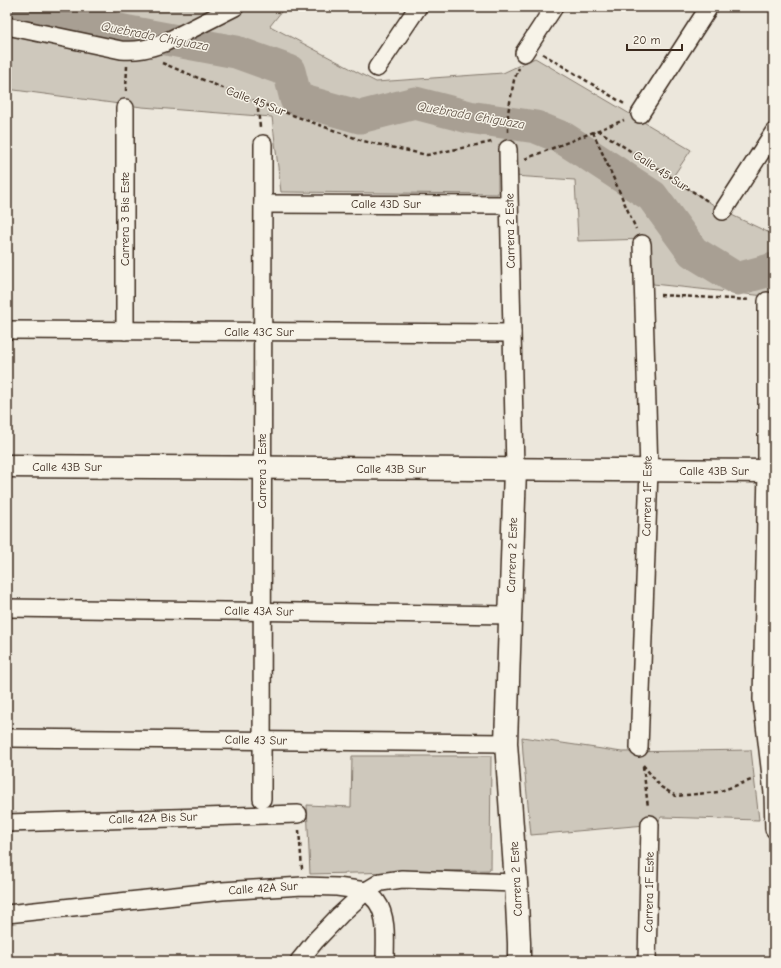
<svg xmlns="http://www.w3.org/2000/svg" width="781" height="968" font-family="'Comic Neue',sans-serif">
  <rect width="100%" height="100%" fill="#ece7dc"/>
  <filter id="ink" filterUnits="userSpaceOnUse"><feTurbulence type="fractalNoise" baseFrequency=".025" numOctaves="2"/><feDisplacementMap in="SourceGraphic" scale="8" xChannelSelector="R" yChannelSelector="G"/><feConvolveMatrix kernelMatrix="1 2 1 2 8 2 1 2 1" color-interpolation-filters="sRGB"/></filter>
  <g filter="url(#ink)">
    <!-- grass -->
    <g fill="#cec8bc" stroke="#84796d">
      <path d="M 7,7 L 285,7 L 270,26 L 376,82 L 503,73 L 535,58 L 691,150 L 672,178 L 723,211 L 774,235 L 774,305 L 765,296 L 653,284 L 647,239 L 578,241 L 575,180 L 498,175 L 498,194 L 281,192 L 272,117 L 142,107 L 7,89 Z"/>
      <path d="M 522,737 L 622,752 L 751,750 L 759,820 L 661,817 L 657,824 L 531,835 L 523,754 Z"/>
      <path d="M 352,756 L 491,756 L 490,870 L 310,874 L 307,805 L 351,807 Z"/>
    </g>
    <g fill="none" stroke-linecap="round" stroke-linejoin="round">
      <!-- river -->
      <path stroke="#a89f93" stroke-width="33" d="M 26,7 L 41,12 L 129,32 L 236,52 L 289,71 L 296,99 L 360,117 L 415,103 L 469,117 L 536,127 L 563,138 L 588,154 L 652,196 L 693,252 L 737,279 L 774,269"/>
      <!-- minor casing -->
      <g stroke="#3b2a1e" stroke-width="20">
        <g id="minor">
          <path d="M 7,26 L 121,50 C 138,51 148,49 164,43 L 235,7"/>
          <path d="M 524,53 L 554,7"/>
          <path d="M 377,68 L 418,7"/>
          <path d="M 125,108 L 125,331"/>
          <path d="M 640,114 L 709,7"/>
          <path d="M 508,149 L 515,469"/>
          <path d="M 263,204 L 509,205"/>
          <path d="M 723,211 L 774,132"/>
          <path d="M 767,301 L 767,471 L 762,699 L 773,793 L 774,829"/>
          <path d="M 7,330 L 512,333"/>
          <path d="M 7,608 L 510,615"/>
          <path d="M 7,738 L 506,743"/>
          <path d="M 639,748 L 649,470 L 642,244"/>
          <path d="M 262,799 L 263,144"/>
          <path d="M 7,823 L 298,814"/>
          <path d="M 366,891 C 370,895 374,898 377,902 C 388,917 385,944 385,961"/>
          <path d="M 7,914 L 222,891 L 303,886 L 337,887 L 366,891"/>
          <path d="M 299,961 L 316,940 L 340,915 L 366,891 L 381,882 L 402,879 L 516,883"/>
          <path d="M 647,961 L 650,824"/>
        </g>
      </g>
      <!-- tertiary casing -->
      <g stroke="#3b2a1e" stroke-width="25">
        <g id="tertiary">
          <path d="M 7,466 L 774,471"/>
          <path d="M 515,469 L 506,743 L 516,883 L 519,943 L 519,961"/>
        </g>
      </g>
      <!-- path -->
      <g stroke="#3b2a1e" stroke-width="2.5" stroke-dasharray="4 3" stroke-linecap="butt">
        <path d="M 543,54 L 626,105"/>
        <path d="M 162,63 L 257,102 L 363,141 L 427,155 L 492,142"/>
        <path d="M 126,91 L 127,66"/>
        <path d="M 257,102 L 260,127"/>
        <path d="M 598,130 L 709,202"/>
        <path d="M 508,132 L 508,113 L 514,80 L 519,68"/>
        <path d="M 593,132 L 636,229"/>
        <path d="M 525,159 L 624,120"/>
        <path d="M 660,295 L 751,300"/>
        <path d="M 643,765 L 661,787 L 676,796 L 718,792 L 754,779"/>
        <path d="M 643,766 L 648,807"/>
        <path d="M 299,830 L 302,869"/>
      </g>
      <!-- minor -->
      <use href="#minor" stroke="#f7f3e8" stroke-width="17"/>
      <!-- tertiary -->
      <use href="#tertiary" stroke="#f7f3e8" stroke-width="22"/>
    </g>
  </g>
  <g text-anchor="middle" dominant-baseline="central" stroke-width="3" stroke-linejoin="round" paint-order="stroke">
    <!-- street labels -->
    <g font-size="12" fill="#3b2a1e" stroke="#f7f3e8">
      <text transform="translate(256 101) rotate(21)">Calle 45 Sur</text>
      <text transform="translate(661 171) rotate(33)">Calle 45 Sur</text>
      <text x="386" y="204">Calle 43D Sur</text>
      <text transform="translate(125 219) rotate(-90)">Carrera 3 Bis Este</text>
      <text transform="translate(510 231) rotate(-91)">Carrera 2 Este</text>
      <text x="259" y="332">Calle 43C Sur</text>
      <text x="67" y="467">Calle 43B Sur</text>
      <text x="391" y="469">Calle 43B Sur</text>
      <text transform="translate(262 471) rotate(-90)">Carrera 3 Este</text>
      <text x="714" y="471">Calle 43B Sur</text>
      <text transform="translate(647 496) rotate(-89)">Carrera 1F Este</text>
      <text transform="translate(512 555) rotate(-88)">Carrera 2 Este</text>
      <text transform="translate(259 611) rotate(1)">Calle 43A Sur</text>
      <text transform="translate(256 740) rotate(1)">Calle 43 Sur</text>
      <text transform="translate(153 818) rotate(-2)">Calle 42A Bis Sur</text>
      <text transform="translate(516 879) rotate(-93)">Carrera 2 Este</text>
      <text transform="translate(263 888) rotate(-4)">Calle 42A Sur</text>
      <text transform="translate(649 892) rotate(-89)">Carrera 1F Este</text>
    </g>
    <!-- water labels -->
    <g font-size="13" font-style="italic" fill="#615347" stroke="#f7f3e8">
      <text transform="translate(155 36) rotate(11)">Quebrada Chiguaza</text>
      <text transform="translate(471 115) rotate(10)">Quebrada Chiguaza</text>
    </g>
  </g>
  <!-- margin -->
  <rect width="781" height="968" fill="none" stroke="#f7f3e8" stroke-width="24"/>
  <rect x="12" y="12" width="757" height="944" fill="none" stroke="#3b2a1e" stroke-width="1.5" filter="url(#ink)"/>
  <!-- scale -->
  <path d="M627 44v6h55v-6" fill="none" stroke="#3b2a1e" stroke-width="2"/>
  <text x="633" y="44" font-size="12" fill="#3b2a1e" stroke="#f7f3e8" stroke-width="3" paint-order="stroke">20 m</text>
</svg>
